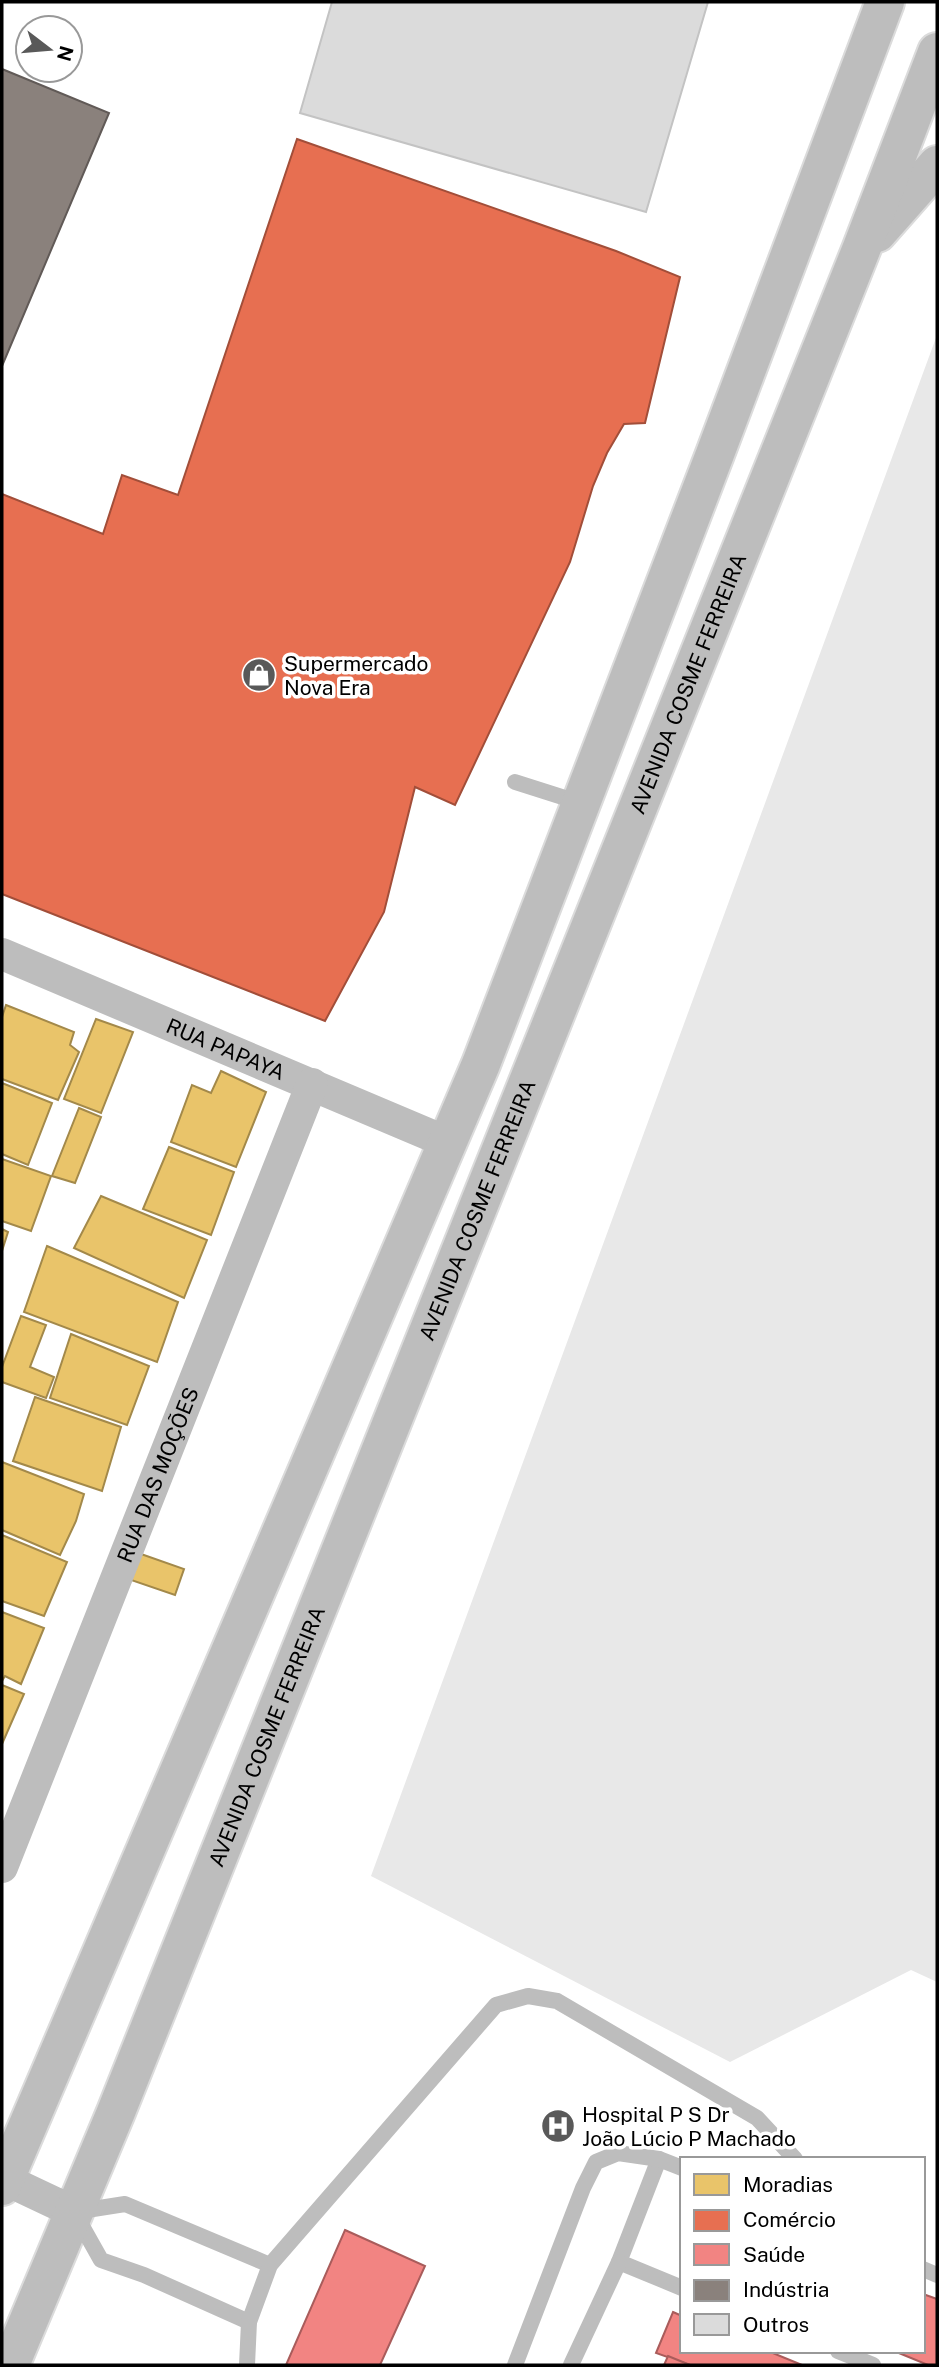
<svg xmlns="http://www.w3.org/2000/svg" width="939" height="2367" font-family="'Public Sans',sans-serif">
  <rect width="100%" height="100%" fill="#fff"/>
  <!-- green -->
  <path fill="#e8e8e8" d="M 937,335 L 937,1982 L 911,1970 L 730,2062 L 371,1876 Z"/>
  <!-- homes -->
  <g fill="#e9c46a" stroke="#a3894a" stroke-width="2">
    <path d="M 6,1005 L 74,1032 L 70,1045 L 79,1052 L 58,1100 L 2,1079 L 2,1017 Z"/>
    <path d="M 96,1019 L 133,1032 L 101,1113 L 64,1099 Z"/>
    <path d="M 221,1071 L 266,1092 L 236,1167 L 171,1142 L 192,1085 L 211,1093 Z"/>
    <path d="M 2,1083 L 52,1103 L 28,1165 L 2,1154 Z"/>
    <path d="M 79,1108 L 101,1117 L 75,1183 L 52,1176 Z"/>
    <path d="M 169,1147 L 234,1172 L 211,1235 L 143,1209 Z"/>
    <path d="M 2,1159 L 51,1176 L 31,1231 L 2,1221 Z"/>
    <path d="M 101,1196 L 207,1240 L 184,1298 L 74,1248 Z"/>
    <path d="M 2,1229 L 8,1232 L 2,1251 Z"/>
    <path d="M 47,1246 L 178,1302 L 157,1362 L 24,1312 Z"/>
    <path d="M 21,1316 L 46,1325 L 30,1367 L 54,1377 L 46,1398 L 2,1382 L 2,1367 Z"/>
    <path d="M 71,1334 L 149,1366 L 127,1425 L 50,1398 Z"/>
    <path d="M 35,1397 L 121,1427 L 102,1491 L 13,1461 Z"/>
    <path d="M 2,1462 L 84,1494 L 76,1521 L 60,1555 L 2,1530 Z"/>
    <path d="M 2,1535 L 67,1562 L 44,1616 L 2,1601 Z"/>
    <path d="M 141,1554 L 184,1569 L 175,1595 L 131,1580 Z"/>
    <path d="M 2,1612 L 44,1628 L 21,1684 L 5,1676 L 2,1681 Z"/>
    <path d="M 2,1685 L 24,1694 L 2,1744 Z"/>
  </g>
  <!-- shops -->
  <path fill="#e76f51" stroke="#a24e39" stroke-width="2" d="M 297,139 L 616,251 L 680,277 L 645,423 L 624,424 L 607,453 L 593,486 L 570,562 L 455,805 L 415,787 L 384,912 L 325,1021 L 2,894 L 2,494 L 103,534 L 122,475 L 178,495 Z"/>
  <!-- health -->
  <g fill="#f28482" stroke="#a95c5b" stroke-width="2">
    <path d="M 345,2230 L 425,2266 L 380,2365 L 286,2365 Z"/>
    <path d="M 923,2294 L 937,2299 L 937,2365 L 928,2365 L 894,2351 L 923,2351 Z"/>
    <path d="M 673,2312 L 682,2316 L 682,2351 L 768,2351 L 802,2365 L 690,2365 L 656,2353 Z"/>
    <path d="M 668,2356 L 690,2365 L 664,2365 Z"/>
  </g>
  <!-- industry -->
  <path fill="#8a817c" stroke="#615a57" stroke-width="2" d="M 2,69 L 109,113 L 2,366 Z"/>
  <!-- building -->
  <path fill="#dbdbdb" stroke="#c3c3c3" stroke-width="2" d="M 332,2 L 708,2 L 646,212 L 300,113 Z"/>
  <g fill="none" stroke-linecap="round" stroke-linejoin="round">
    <!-- primary casing -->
    <g stroke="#dbdbdb" stroke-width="42">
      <g id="primary">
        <path d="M 877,233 L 937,165"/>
        <path d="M 2,2186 L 481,1064 L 715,454 L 885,2"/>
        <path id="s3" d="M 10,2365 L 116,2112 L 861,250 L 937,52"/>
      </g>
    </g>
    <!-- lane -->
    <g stroke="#bdbdbd" stroke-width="16">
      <path d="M 515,782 L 581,803"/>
      <path d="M 659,2159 L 619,2262 L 682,2288"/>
      <path d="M 923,2269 L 937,2275"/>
      <path d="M 249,2322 L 144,2275 L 101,2260 L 74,2212 L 125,2204 L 270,2265"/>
      <path d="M 838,2351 L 873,2365"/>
      <path d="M 247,2365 L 249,2322 L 270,2265 L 496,2005 L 528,1996 L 557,2001 L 757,2118 L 795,2159"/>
      <path d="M 515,2365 L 583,2188 L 596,2162 L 618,2153 L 659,2159 L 682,2168"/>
      <path d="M 571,2365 L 619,2262"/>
    </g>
    <!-- street -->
    <g stroke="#bdbdbd" stroke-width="32">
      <path id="s1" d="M 2,954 L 449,1143"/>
      <path id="s2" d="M 2,1867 L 312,1084"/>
      <path d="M 2,2178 L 74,2212"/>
    </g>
    <!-- primary -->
    <use href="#primary" stroke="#bdbdbd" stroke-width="38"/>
  </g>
  <!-- icons -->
  <defs>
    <g id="shop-disc" transform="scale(1.75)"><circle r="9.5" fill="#595959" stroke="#fff"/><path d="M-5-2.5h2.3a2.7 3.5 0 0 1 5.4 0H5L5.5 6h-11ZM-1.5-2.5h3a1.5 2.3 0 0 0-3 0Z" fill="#fff"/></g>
    <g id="hospital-disc" transform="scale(1.75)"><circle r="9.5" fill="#595959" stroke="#fff"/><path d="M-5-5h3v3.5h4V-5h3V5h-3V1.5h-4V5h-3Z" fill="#fff"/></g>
  </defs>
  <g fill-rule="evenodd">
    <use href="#shop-disc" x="259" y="675"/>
    <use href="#hospital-disc" x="558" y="2126"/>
  </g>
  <g text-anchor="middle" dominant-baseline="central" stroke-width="7" stroke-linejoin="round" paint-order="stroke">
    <!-- poi labels -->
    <g font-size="21" fill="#000" stroke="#fff" text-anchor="start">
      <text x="284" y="663">Supermercado<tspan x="284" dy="24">Nova Era</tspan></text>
      <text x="582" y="2114">Hospital P S Dr<tspan x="582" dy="24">João Lúcio P Machado</tspan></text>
    </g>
    <!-- street labels -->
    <g font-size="21" fill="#000" stroke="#fff">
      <text stroke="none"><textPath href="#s3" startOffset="1813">AVENIDA COSME FERREIRA</textPath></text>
      <text stroke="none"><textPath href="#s1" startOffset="243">RUA PAPAYA</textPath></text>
      <text stroke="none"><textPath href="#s3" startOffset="1246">AVENIDA COSME FERREIRA</textPath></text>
      <text stroke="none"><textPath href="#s2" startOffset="422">RUA DAS MOÇÕES</textPath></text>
      <text stroke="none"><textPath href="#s3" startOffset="679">AVENIDA COSME FERREIRA</textPath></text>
    </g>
  </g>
  <!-- border -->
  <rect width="939" height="2367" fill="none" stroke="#000000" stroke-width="7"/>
  <!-- legend -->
  <rect x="680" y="2157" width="245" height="196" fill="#ffffff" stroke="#999999" stroke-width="2"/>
  <rect x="694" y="2174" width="35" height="21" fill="#e9c46a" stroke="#999999" stroke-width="2"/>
  <text x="743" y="2192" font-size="21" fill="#000000">Moradias</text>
  <rect x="694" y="2210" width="35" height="21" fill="#e76f51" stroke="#999999" stroke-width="2"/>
  <text x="743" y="2227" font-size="21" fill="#000000">Comércio</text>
  <rect x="694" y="2244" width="35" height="21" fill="#f28482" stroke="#999999" stroke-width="2"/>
  <text x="743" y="2262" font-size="21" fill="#000000">Saúde</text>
  <rect x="694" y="2280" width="35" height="21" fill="#8a817c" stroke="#999999" stroke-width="2"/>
  <text x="743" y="2297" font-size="21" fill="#000000">Indústria</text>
  <rect x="694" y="2314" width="35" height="21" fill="#dbdbdb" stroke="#999999" stroke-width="2"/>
  <text x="743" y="2332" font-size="21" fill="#000000">Outros</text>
  <!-- north arrow -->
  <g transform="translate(49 49) rotate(106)"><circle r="33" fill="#ffffff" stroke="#999999" stroke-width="2"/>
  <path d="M0-5L12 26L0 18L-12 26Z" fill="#595959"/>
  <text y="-10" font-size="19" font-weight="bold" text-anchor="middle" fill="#000000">N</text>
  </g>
</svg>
